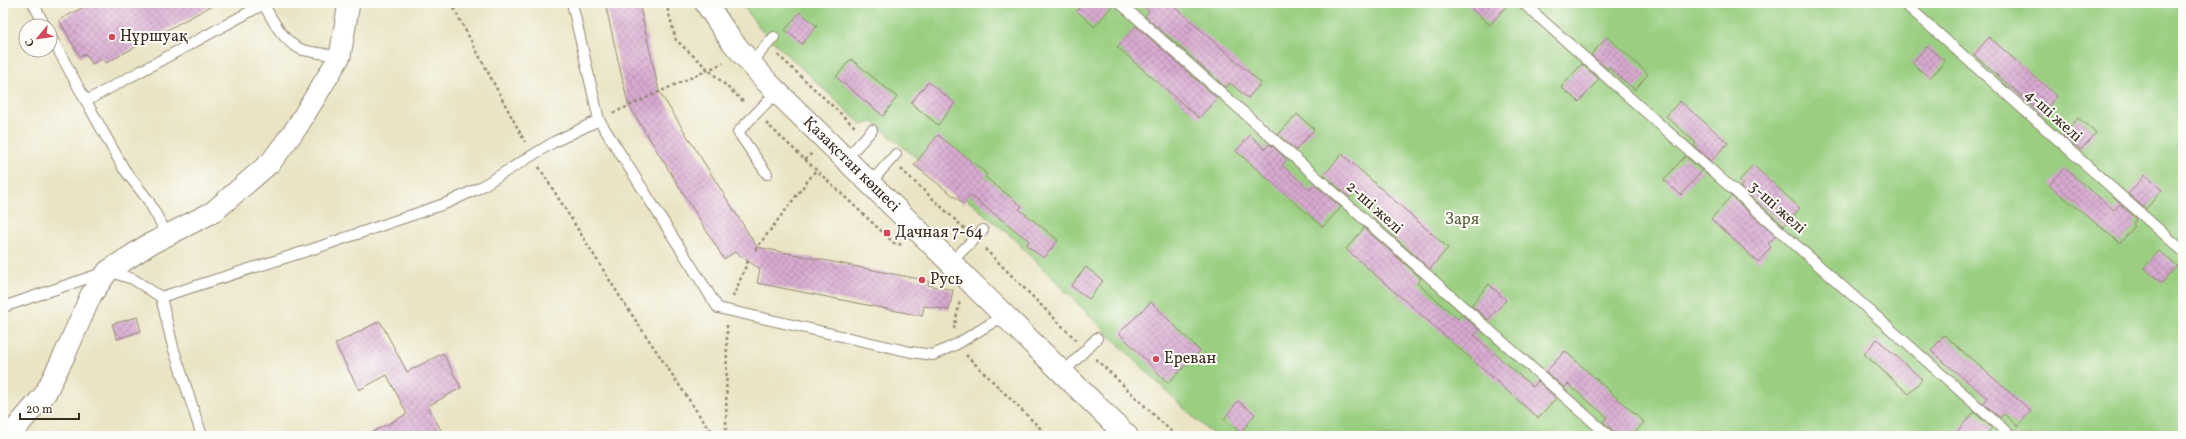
<svg xmlns="http://www.w3.org/2000/svg" width="2186" height="439" font-family="Vollkorn,serif">
  <defs>
    <pattern id="building-cross-hatch" width="8" height="8" patternUnits="userSpaceOnUse"><rect width="8" height="8" fill="#d8aad1"/><path d="M0 0l8 8M0 8l8-8" fill="none" stroke="#b08ba9"/></pattern>
  </defs>
  <rect width="100%" height="100%" fill="#fdfcf7"/>
  <filter id="ink" filterUnits="userSpaceOnUse"><feTurbulence type="fractalNoise" baseFrequency=".025" numOctaves="2"/><feDisplacementMap in="SourceGraphic" scale="8" xChannelSelector="R" yChannelSelector="G"/><feConvolveMatrix kernelMatrix="1 2 1 2 8 2 1 2 1" color-interpolation-filters="sRGB"/></filter>
  <filter id="wash" filterUnits="userSpaceOnUse"><feTurbulence type="fractalNoise" baseFrequency=".012" numOctaves="4" result="noise"/><feDisplacementMap in="SourceGraphic" scale="16" xChannelSelector="R" yChannelSelector="G"/><feGaussianBlur stdDeviation="0.9" result="paint"/><feColorMatrix in="noise" values="0 0 0 0 0 0 0 0 0 0 0 0 0 0 0 0 0 1.4 0 .05"/><feComposite in="paint" operator="in"/></filter>
  <g filter="url(#wash)">
    <rect width="100%" height="100%" fill="#eae4c5"/>
    <!-- garden -->
    <path fill="#9acf81" stroke="#6a7c50" d="M 741,3 L 2183,3 L 2183,436 L 1215,436 L 1192,416 L 1098,324 L 1012,237 L 873,122 L 862,125 L 762,31 Z"/>
    <g id="blocks">
      <!-- building -->
      <g fill="url(#building-cross-hatch)">
        <path d="M 91,3 L 217,3 L 106,63 L 103,58 L 92,64 L 86,54 L 80,57 L 59,20 Z"/>
        <path d="M 605,3 L 639,3 L 659,91 L 757,247 L 929,281 L 928,285 L 953,290 L 949,310 L 924,306 L 922,316 L 757,283 L 760,269 L 735,252 L 724,259 L 628,104 Z"/>
        <path d="M 1084,3 L 1114,3 L 1114,4 L 1094,27 L 1077,11 Z"/>
        <path d="M 1140,3 L 1170,3 L 1261,83 L 1248,98 L 1230,83 L 1226,88 L 1145,16 L 1149,11 Z"/>
        <path d="M 1465,3 L 1509,3 L 1490,25 Z"/>
        <path d="M 800,12 L 817,26 L 802,44 L 785,30 Z"/>
        <path d="M 1136,26 L 1217,98 L 1199,118 L 1117,47 Z"/>
        <path d="M 1607,37 L 1648,74 L 1635,90 L 1609,67 L 1608,69 L 1591,55 Z"/>
        <path d="M 1989,37 L 2057,96 L 2042,114 L 1974,55 Z"/>
        <path d="M 1927,46 L 1945,61 L 1930,78 L 1912,63 Z"/>
        <path d="M 851,59 L 897,97 L 883,116 L 836,77 Z"/>
        <path d="M 1582,64 L 1599,79 L 1579,102 L 1561,87 Z"/>
        <path d="M 928,82 L 955,103 L 938,125 L 911,103 Z"/>
        <path d="M 1680,101 L 1728,143 L 1711,161 L 1694,146 L 1696,143 L 1666,116 Z"/>
        <path d="M 1297,114 L 1314,129 L 1296,150 L 1278,135 Z"/>
        <path d="M 2078,118 L 2096,133 L 2081,150 L 2063,136 Z"/>
        <path d="M 938,135 L 987,174 L 985,177 L 1022,206 L 1019,209 L 1058,240 L 1044,258 L 1026,245 L 1029,241 L 970,195 L 964,204 L 914,165 Z"/>
        <path d="M 1250,135 L 1265,149 L 1270,144 L 1287,160 L 1282,165 L 1310,190 L 1315,185 L 1341,207 L 1323,227 L 1236,151 Z"/>
        <path d="M 1342,154 L 1448,248 L 1430,269 L 1373,218 L 1378,212 L 1355,192 L 1350,198 L 1324,175 Z"/>
        <path d="M 1685,156 L 1702,171 L 1681,195 L 1664,180 Z"/>
        <path d="M 1753,165 L 1800,208 L 1784,226 L 1740,187 L 1743,184 L 1739,181 Z"/>
        <path d="M 2064,168 L 2114,210 L 2120,204 L 2137,219 L 2133,224 L 2135,226 L 2120,243 L 2049,185 Z"/>
        <path d="M 2145,175 L 2162,190 L 2146,209 L 2128,194 Z"/>
        <path d="M 1731,196 L 1776,236 L 1768,244 L 1771,247 L 1758,262 L 1711,219 Z"/>
        <path d="M 1364,228 L 1421,278 L 1417,283 L 1458,319 L 1462,315 L 1479,330 L 1474,335 L 1502,360 L 1533,387 L 1538,381 L 1556,398 L 1538,418 L 1346,249 Z"/>
        <path d="M 2159,251 L 2177,266 L 2162,283 L 2144,268 Z"/>
        <path d="M 1086,267 L 1103,281 L 1089,299 L 1071,286 Z"/>
        <path d="M 1489,284 L 1506,300 L 1488,320 L 1471,305 Z"/>
        <path d="M 1151,302 L 1200,351 L 1168,383 L 1119,333 Z"/>
        <path d="M 137,317 L 141,331 L 117,339 L 112,324 Z"/>
        <path d="M 380,321 L 407,372 L 443,353 L 461,388 L 428,406 L 444,436 L 365,436 L 407,414 L 387,375 L 359,390 L 335,344 Z"/>
        <path d="M 1944,335 L 2031,411 L 2018,426 L 2004,414 L 2000,418 L 1983,403 L 1987,398 L 1931,351 Z"/>
        <path d="M 1877,339 L 1922,379 L 1909,394 L 1864,354 Z"/>
        <path d="M 1565,351 L 1644,422 L 1632,436 L 1615,436 L 1613,431 L 1603,422 L 1607,417 L 1568,384 L 1565,388 L 1546,372 Z"/>
        <path d="M 1238,401 L 1255,414 L 1241,433 L 1224,419 Z"/>
        <path d="M 1974,412 L 1992,428 L 1984,436 L 1953,436 Z"/>
      </g>
    </g>
  </g>
  <g filter="url(#ink)">
    <use href="#blocks" fill-opacity="0" stroke="#928772" stroke-width="1"/>
    <g fill="none" stroke-linecap="round" stroke-linejoin="round">
      <!-- lane casing -->
      <g stroke="#928772" stroke-width="12">
        <g id="lane">
          <path d="M 33,3 L 45,26"/>
          <path d="M 263,3 C 272,19 284,44 303,50 C 315,53 328,54 340,56"/>
          <path d="M 572,3 L 599,120 L 718,308 L 911,352 L 933,355 L 957,344 L 1005,315"/>
          <path d="M 1120,3 L 1609,436"/>
          <path d="M 1523,3 L 2011,436"/>
          <path d="M 1904,3 L 2183,251"/>
          <path d="M 50,35 L 86,101"/>
          <path d="M 751,63 L 774,37"/>
          <path d="M 846,159 L 872,130"/>
          <path d="M 767,174 L 738,132 L 777,92"/>
          <path d="M 870,183 L 896,154"/>
          <path d="M 168,236 L 148,200 L 124,169 L 86,101 L 264,4"/>
          <path d="M 951,262 L 983,230"/>
          <path d="M 3,307 L 108,271 L 133,279 L 161,297"/>
          <path d="M 1063,373 L 1097,338"/>
          <path d="M 202,436 L 173,347 L 161,297 L 319,247 L 447,203 L 479,188 L 554,142 L 599,120"/>
        </g>
      </g>
      <!-- street casing -->
      <g stroke="#928772" stroke-width="23">
        <path id="street" d="M 9,436 L 45,394 L 66,352 L 91,295 L 108,271 L 148,245 L 213,212 L 271,162 L 297,127 L 340,56 L 349,3"/>
      </g>
      <!-- secondary casing -->
      <g stroke="#928772" stroke-width="24">
        <g id="secondary">
          <path id="s1" d="M 706,3 L 730,39 L 767,82 L 1127,436"/>
        </g>
      </g>
      <!-- path -->
      <g stroke="#928772" stroke-width="2.5" stroke-dasharray="3 3" stroke-linecap="butt">
        <path d="M 451,3 L 525,142"/>
        <path d="M 666,3 L 676,40 L 745,103"/>
        <path d="M 778,55 L 856,128"/>
        <path d="M 613,113 L 723,63"/>
        <path d="M 766,123 L 894,243 L 903,245"/>
        <path d="M 805,160 L 812,153"/>
        <path d="M 539,167 L 622,300 L 708,428 L 721,436"/>
        <path d="M 901,169 L 965,229"/>
        <path d="M 985,249 L 1076,340"/>
        <path d="M 755,250 L 816,170"/>
        <path d="M 733,297 L 748,261"/>
        <path d="M 954,329 L 960,300"/>
        <path d="M 966,355 L 1048,436"/>
        <path d="M 1096,359 L 1176,436"/>
        <path d="M 726,436 L 727,325"/>
      </g>
      <!-- lane -->
      <use href="#lane" stroke="#fff" stroke-width="10"/>
      <!-- street -->
      <use href="#street" stroke="#fff" stroke-width="21"/>
      <!-- secondary -->
      <use href="#secondary" stroke="#fff" stroke-width="22"/>
    </g>
  </g>
  <!-- markers -->
  <g fill="#d1495b" stroke="#fdfcf7" stroke-width="1.5">
    <circle cx="112" cy="37" r="4"/>
    <rect x="883" y="229" width="8" height="8" rx="2"/>
    <circle cx="922" cy="280" r="4"/>
    <circle cx="1156" cy="359" r="4"/>
  </g>
  <g text-anchor="middle" dominant-baseline="central" stroke-width="4" stroke-linejoin="round" paint-order="stroke">
    <!-- poi labels -->
    <g font-size="16" fill="#3b2a1e" stroke="#fdfcf7" text-anchor="start">
      <text x="120" y="37">Нұршуақ</text>
      <text x="895" y="233">Дачная 7-64</text>
      <text x="930" y="280">Русь</text>
      <text x="1164" y="359">Ереван</text>
    </g>
    <!-- street labels -->
    <g font-size="16" fill="#3b2a1e" stroke="#fdfcf7">
      <text transform="translate(2053 116) rotate(42)">4-ші желі</text>
      <text stroke="none"><textPath href="#s1" startOffset="218">Қазақстан көшесі</textPath></text>
      <text transform="translate(1374 208) rotate(42)">2-ші желі</text>
      <text transform="translate(1777 208) rotate(42)">3-ші желі</text>
    </g>
    <!-- park labels -->
    <g font-size="16" fill="#585c3c" stroke="#fdfcf7">
      <text x="1462" y="220">Заря</text>
    </g>
  </g>
  <!-- margin -->
  <rect width="2186" height="439" fill="none" stroke="#fdfcf7" stroke-width="16"/>
  <!-- north arrow -->
  <g transform="translate(38 38) rotate(241)"><circle r="19" fill="#fdfcf7" stroke="#afa8a0"/>
  <path d="M0-3L7 15L0 10L-7 15Z" fill="#d1495b"/>
  <text y="-6" font-size="11" font-weight="bold" text-anchor="middle" fill="#3b2a1e">С</text>
  </g>
  <!-- scale -->
  <path d="M20 413v6h59v-6" fill="none" stroke="#3b2a1e" stroke-width="2"/>
  <text x="26" y="413" font-size="12" fill="#3b2a1e" stroke="#fdfcf7" stroke-width="3" paint-order="stroke">20 m</text>
</svg>
